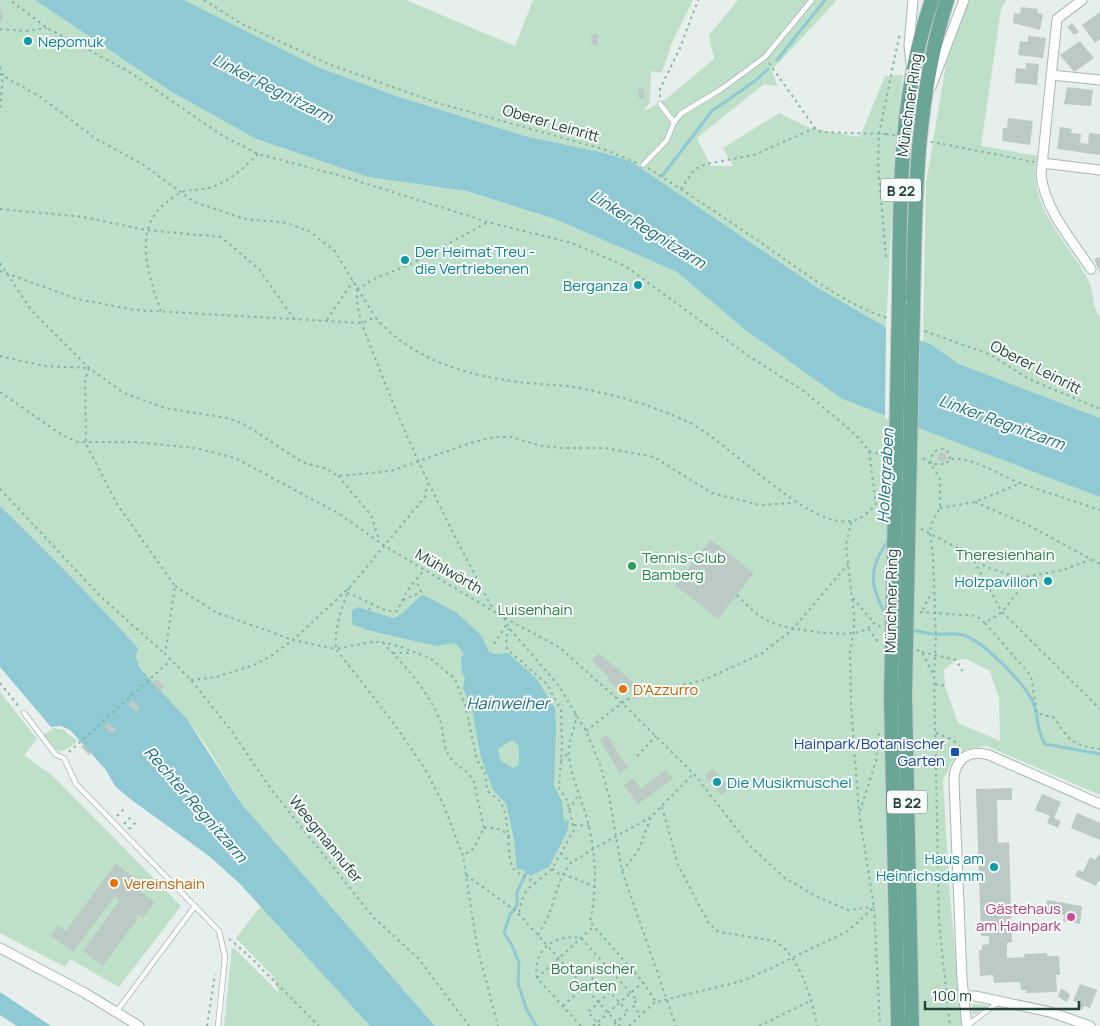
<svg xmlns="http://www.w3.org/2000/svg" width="1100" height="1026" font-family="Manrope,sans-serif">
  <rect width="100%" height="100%" fill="#e6efeb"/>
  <!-- green -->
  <g fill="#bfe0c8" fill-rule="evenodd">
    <path d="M 0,0 L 35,0 L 172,92 L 256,139 L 368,177 L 466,191 L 555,219 L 677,272 L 744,329 L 842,399 L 889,417 L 884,696 L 890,1026 L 435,1026 L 241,803 L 209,750 L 187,719 L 139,667 L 136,657 L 138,648 C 94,599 46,552 0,506 Z"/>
    <path d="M 184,0 L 406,0 L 515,46 L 533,0 L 693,0 L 672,42 L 662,73 L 651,71 L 650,102 L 643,112 L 666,99 L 714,59 L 709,35 L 738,0 L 837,0 L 772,70 L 777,86 L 764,84 L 697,138 L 711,166 L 733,166 L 723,148 L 779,113 L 810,128 L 860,137 L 885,76 L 903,75 L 896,136 L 886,327 L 818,288 L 632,162 L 605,153 L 525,136 L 396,96 L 318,67 Z"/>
    <path d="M 968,0 L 1006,0 L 1001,9 L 981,146 L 1038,156 C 1024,203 1069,243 1089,281 C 1094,293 1092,308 1100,317 L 1100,418 L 959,364 L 932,345 L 923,342 L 926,183 L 946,64 Z"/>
    <path d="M 916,427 L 1034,470 L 1100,497 L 1100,795 L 987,746 L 966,749 L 952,761 L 943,781 L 950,897 L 962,1026 L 919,1026 L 911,697 ZM 966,659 L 990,671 L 999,698 L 1000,741 L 958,723 L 945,686 L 944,670 L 956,660 Z"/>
    <path d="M 0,692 L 37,739 L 24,755 L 53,776 L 181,906 L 119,987 L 70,959 L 65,967 L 0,933 Z"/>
    <path d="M 54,728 L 64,730 L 77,741 L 68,749 L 59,751 L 53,747 L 43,735 Z"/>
    <path d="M 261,906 L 370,1026 L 224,1026 L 232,948 L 235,949 L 279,993 L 273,976 L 236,938 Z"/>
    <path d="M 972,1004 L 986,1005 L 987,1007 L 973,1015 Z"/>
  </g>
  <!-- water -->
  <g fill="#8ec9d4" fill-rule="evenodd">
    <path d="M 35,0 L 184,0 L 318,67 L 396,96 L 525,136 L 605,153 L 632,162 L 818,288 L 886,327 L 932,345 L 959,364 L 1100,418 L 1100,497 L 842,399 L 744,329 L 677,272 L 555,219 L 466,191 L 368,177 L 256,139 L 172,92 Z"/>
    <path d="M 0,506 C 47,552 94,599 138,648 L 136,657 L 139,667 L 187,719 L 241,803 L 435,1026 L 370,1026 L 240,884 L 209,856 L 129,798 L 115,786 L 106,770 L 70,730 L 61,726 L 51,727 L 0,667 Z"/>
    <path d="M 424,595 L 457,613 L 481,635 L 489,652 L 496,654 L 508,653 L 536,678 L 555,708 L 556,729 L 554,785 L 562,802 L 564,821 L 569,820 L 567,832 L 549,867 L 530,876 L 525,870 L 517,869 L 514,839 L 506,803 L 493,790 L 481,758 L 472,709 L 463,688 L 465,678 L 462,673 L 461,657 L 464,654 L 455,643 L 436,646 L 367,630 L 352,624 L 352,610 L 358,607 L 393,618 C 404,616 412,600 424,595 ZM 512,740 L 519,746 L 519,765 L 513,768 L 500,760 L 498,749 Z"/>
    <path d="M 0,992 L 51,1026 L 17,1026 L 0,1015 Z"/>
  </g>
  <!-- pier -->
  <path fill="#e6efeb" d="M 886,324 L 919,337 L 918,431 L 885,418 Z"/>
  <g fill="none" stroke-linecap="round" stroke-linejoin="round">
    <!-- stream -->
    <g stroke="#8ec9d4" stroke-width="3">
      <path d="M 777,60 L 825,0"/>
      <path d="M 662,176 L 712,111 L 755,81 L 768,69"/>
      <path d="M 887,616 C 870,588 867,568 889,540"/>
      <path d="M 910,629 C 917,631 925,633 932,634 C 943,635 952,632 963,635 C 983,641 1022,681 1032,700 C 1039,714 1036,731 1045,744 L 1100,754"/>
      <path d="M 528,869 L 517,892 L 517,905 L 510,915 L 504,933 L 512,945 L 519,963 L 518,984 L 526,1008 L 536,1026"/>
    </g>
  </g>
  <!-- building -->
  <g fill="#bbcac4">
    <path d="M 0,7 L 3,17 L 0,23 Z"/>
    <path d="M 1021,7 L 1038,9 L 1037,13 L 1043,14 L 1040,30 L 1013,23 L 1014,13 L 1020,14 Z"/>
    <path d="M 1100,12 L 1100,39 L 1095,43 L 1082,25 Z"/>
    <path d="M 1072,23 L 1079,32 L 1074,35 L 1067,27 Z"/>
    <path d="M 591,34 L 598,34 L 598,45 L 592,45 Z"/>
    <path d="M 1028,36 L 1046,38 L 1043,58 L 1018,55 L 1020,41 L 1028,42 Z"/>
    <path d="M 1080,41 L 1094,58 L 1074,72 L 1060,55 Z"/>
    <path d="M 1026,63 L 1039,64 L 1037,85 L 1015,83 L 1016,68 L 1026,69 Z"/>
    <path d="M 1067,87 L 1093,90 L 1091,106 L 1064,104 Z"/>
    <path d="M 638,89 L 644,89 L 645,98 L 639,99 Z"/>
    <path d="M 1008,118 L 1033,121 L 1030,145 L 1002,141 L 1003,128 L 1007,128 Z"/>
    <path d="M 1060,127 L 1072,129 L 1071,133 L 1081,134 L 1080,143 L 1088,144 L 1089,133 L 1100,134 L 1100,155 L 1057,149 Z"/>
    <path d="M 1100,257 L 1100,273 L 1094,259 Z"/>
    <circle cx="942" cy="457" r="4.5"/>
    <path d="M 711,540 L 754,573 L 718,619 L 675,585 Z"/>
    <circle cx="1048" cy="581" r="5"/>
    <path d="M 599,653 L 634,683 L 623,695 L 607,679 L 609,677 L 592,661 Z"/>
    <path d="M 156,679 L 164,686 L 159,691 L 152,683 Z"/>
    <path d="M 133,700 L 140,708 L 136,712 L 128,704 Z"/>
    <path d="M 109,722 L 116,730 L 112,734 L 104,726 Z"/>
    <path d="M 607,735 L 628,768 L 620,773 L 600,740 Z"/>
    <path d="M 84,744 L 91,753 L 89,755 L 81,747 Z"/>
    <path d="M 713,768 L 730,788 L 721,795 L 705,776 Z"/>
    <path d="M 666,770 L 673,779 L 638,804 L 624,785 L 633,778 L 641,789 Z"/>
    <path d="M 1012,788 L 1012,800 L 997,800 L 998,843 L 1009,842 L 1012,942 L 1007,943 L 1007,958 L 1025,957 L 1024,954 L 1047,953 L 1047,956 L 1059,956 L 1060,975 L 1056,975 L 1057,992 L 1026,993 L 1026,990 L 1021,990 L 1020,982 L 994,983 L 993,975 L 980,976 L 979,950 L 982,950 L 982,945 L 989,944 L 989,936 L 981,936 L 976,789 Z"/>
    <path d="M 1042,794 L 1061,802 L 1054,818 L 1061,821 L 1058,828 L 1047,823 L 1050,816 L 1035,810 Z"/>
    <path d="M 1077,813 L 1100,823 L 1100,840 L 1071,828 Z"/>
    <path d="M 1098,855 L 1100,856 L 1100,882 L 1098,881 L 1096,886 L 1075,876 L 1078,870 L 1083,872 L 1090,857 L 1095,860 Z"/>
    <path d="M 116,863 L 144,886 L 140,891 L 155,902 L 143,918 L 137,914 L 136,917 L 138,918 L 103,966 L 83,951 L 120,900 L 115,896 L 73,952 L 51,936 L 58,925 L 66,931 Z"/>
    <path d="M 1047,900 L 1082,906 L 1080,924 L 1063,921 L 1064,915 L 1045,912 Z"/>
    <path d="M 1080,984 L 1097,990 L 1090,1008 L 1084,1006 L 1083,1009 L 1077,1007 L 1078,1003 L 1073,1001 Z"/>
    <path d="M 1061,988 L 1070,994 L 1067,1002 L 1058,997 Z"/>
  </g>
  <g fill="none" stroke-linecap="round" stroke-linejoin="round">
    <!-- service casing -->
    <g stroke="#a8b8b2" stroke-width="6">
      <g id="service">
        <path d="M 660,104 L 674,122"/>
        <path d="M 643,165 L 667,140 L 674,122 L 682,113 L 720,90 L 765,57 L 812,0"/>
        <path d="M 24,713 L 56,755 L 64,758 L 76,784 L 219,931 L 225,957 L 218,1026"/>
        <path d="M 117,1011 L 195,906"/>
        <path d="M 968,1025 L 1000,1001"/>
      </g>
    </g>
    <!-- minor casing -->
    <g stroke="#a8b8b2" stroke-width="11">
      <g id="minor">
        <path d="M 1082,0 L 1057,19 L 1041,175 C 1045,210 1072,240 1091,269"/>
        <path d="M 911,64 L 909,45 L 913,0"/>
        <path d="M 1051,75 L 1100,80"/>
        <path d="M 931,87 L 964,0"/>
        <path d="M 1042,163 L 1100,170"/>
        <path d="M 0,948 L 85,993 L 139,1026"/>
        <path d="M 963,996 L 975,996 L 1050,1012 L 1090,1026"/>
        <path d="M 967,1026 L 962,980 L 954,781 C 954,759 969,749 989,755 L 1100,804"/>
      </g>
    </g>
    <!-- primary casing -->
    <g stroke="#c2cac8" stroke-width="16">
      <g id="primary">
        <path d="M 899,301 C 900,200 898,97 932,0"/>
        <path d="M 913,307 C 915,202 915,100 947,0"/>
        <path d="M 905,695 L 912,1026"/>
        <path d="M 891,697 L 898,1026"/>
      </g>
    </g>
    <!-- path -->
    <g stroke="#86b3a5" stroke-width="2" stroke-dasharray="2.5 4" stroke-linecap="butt">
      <path d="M 204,0 L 242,24 L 331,65 L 438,103 L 606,150 L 637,163"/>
      <path d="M 0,29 L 26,31 L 47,28"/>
      <path d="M 769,63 L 815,128 L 821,132 L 886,134"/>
      <path d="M 0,67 L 3,75 L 0,111"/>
      <path d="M 0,74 L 42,98 L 98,140 L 144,165 L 194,202 L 245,219 L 288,223 L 310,232 L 334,250 L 375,317"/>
      <path d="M 660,97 L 660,89 L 680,48 L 698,0"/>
      <path d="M 943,144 L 1034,162"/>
      <path d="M 648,168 C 686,192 723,217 760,242 C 801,270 840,302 887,318"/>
      <path d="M 681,189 L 695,169 L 706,164 L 754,155 L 815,128"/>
      <path d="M 0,209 L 83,217 L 146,230 L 221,237 L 259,269 L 294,319"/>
      <path d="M 886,257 L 878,163 L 879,134 L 900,32"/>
      <path d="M 0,263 L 31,310 L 89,368 L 124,393 L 165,408 L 227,418 L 244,424 L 302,462 L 327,469 L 338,476 L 391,471 L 473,442 L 495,437 L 511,437 L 542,446 L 560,448 L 605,448 L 638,454 L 654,457 L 712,493 L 760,505 L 794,503"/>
      <path d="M 0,271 L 77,299 L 135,310 L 362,323 L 375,317 C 414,362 472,377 528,383 C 543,385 559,384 573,387 C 613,394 649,404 686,421 C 729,441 807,529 851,521 C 861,520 870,511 876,504 L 869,451 L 855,434 L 805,392 L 749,356 L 625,266 L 572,243 L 488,222 L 342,176 L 258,154 L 223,136 L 128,71 L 47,28 L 10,0"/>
      <path d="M 357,289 C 355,316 370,343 379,368 C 411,451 451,531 493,609"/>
      <path d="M 357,289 L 376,278 L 409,265 L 488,222"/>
      <path d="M 161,311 C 149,277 131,228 167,202 C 171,199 177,194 182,192 C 191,189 200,190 209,188 C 229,182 244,168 258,154"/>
      <path d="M 327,320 L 353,281"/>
      <path d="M 925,331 L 991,355 L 1029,379 L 1100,409"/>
      <path d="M 0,356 L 44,366 L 89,368"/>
      <path d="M 89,368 L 85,380 L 86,444 L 117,504 L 175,586 L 165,654 L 191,680 L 230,729 L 271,789 L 373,917 L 418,958 L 469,1026"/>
      <path d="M 0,392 L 59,433 L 77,442 L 135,442 L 195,448 L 235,458 L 338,513 L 385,546 L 503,617 L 559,647 L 622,703 L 694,774 L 751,847 L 786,879 L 818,897 L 848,910 L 874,907"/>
      <path d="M 869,451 L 883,455"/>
      <path d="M 923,458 L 931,464 L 940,479 L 940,508 L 931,525 L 930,534 L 933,556 L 936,638 L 934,675 L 939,923 L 950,1026"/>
      <path d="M 950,459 L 947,450 C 939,448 934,450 931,458 L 931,464 L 946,464 L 950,459 C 976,457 999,476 1023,484 C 1048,493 1074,501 1100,510"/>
      <path d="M 338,476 L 371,515 L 379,540"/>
      <path d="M 0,489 L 100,596 L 165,654"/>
      <path d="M 975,502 L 1026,524 L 1100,564"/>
      <path d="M 940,508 L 975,502 L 1021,483"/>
      <path d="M 851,522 L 846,545 L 854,615 L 854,633 L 850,650 L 851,703 L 859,813 L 874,907 L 880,1026"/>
      <path d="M 921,529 L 971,555 L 986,567 L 1016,577 L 1029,576"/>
      <path d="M 971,555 L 1002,612 L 1100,709"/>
      <path d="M 175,586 L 215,612 L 293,640 L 336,649 L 395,725 L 425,769 L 444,806 L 463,856 L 477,946 L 498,1026"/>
      <path d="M 349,588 C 342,608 334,627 336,649 L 371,642 L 382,642 C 404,664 428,691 440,720 C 443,730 443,745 448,754 C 454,766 469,770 474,782 L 484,828 L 473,849 L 463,856"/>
      <path d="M 347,593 C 362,597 384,614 397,611 L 407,591 L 424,570"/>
      <path d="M 737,595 C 747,605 756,615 770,622 C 785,629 837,636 854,633 C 862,632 869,628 874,623 L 881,627"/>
      <path d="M 853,598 L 874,623"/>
      <path d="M 403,600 L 421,592 L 416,580"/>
      <path d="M 369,610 L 372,603"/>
      <path d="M 923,610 L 928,598 L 934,595"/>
      <path d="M 920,612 L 977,616 L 985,623 L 1002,612 L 1030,576 L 1063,570 L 1090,560"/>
      <path d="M 504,618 L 509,628 L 559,686 L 586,731 L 601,767 L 609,796 L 622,871 L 676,1026"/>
      <path d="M 985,623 L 1031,676 L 1037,713 L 1055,718 C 1067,740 1075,746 1100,749"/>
      <path d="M 868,629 L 880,644"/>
      <path d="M 382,642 L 398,646 L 430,658 L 455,679 L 465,704 L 477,760 L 485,773 L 487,790 C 491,795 498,798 501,803 C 511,820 506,858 513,868 C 517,874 529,878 535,883 L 552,869 L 574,830 L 567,800 L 559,788 L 562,744 L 561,710 L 547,684 L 507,649 L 506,638 L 509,628"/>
      <path d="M 494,644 L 506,625"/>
      <path d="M 917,650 L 922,652 L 933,674"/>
      <path d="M 922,652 L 956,660 L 964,674"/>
      <path d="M 393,653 L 411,653"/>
      <path d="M 191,680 L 216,677 L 254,665 L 271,656 L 293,640 L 349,588 L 425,497 L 427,484"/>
      <path d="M 0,683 L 20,708"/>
      <path d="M 935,684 L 945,686"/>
      <path d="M 576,714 C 576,729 567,742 569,756 C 571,775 579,793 585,812 C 596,849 598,885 590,922 L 643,982 L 656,1002 L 742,981 L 767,970 L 848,931 L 874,907"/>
      <path d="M 586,731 L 626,700 L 661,686 L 672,687 L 704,680 L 761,654 L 793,629 L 848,564"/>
      <path d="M 936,733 L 953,740 L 960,748"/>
      <path d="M 69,752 L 171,660"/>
      <path d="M 637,756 L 656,736"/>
      <path d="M 561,761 L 567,754"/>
      <path d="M 662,807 L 678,865 L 709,924 L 719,932 L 775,941 C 800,956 812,999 817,1026"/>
      <path d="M 569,810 L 578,795"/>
      <path d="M 860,811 L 876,761 L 879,733"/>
      <path d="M 117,816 L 126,807"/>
      <path d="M 124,824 L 133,815"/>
      <path d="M 574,825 L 589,826"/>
      <path d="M 484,828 C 496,827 502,829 510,837"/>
      <path d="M 129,829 L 138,820"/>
      <path d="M 561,853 L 571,863"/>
      <path d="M 552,869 L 562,876"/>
      <path d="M 622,871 L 638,851 L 651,817"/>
      <path d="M 563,874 L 596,887"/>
      <path d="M 466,875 L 516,911 L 620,1026"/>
      <path d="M 519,912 C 522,899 523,892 535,883"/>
      <path d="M 538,935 L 548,917 L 562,876 L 571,863 L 593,849 L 651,817 L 693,774"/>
      <path d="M 229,939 L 246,953 L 319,1026"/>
      <path d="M 537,978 C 532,949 555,934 581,938 L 637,1000 L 632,1005 L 641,1015"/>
      <path d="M 563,1006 L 606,966"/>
      <path d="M 207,1026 L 215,974"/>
      <path d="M 581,1026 L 537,978 L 593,927"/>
      <path d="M 593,1026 L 643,982"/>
      <path d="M 600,1026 L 588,1012 L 610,992 L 628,1012 L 612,1026"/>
      <path d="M 629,1026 L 655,1002"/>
      <path d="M 759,1026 L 812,1000"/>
    </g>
    <!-- service -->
    <use href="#service" stroke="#fff" stroke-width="4.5"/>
    <!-- minor -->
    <use href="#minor" stroke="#fff" stroke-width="9"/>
    <!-- primary -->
    <use href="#primary" stroke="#6aa596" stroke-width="14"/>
    <!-- primary-bridge casing -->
    <g stroke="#c2cac8" stroke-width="16" stroke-linecap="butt">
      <g id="primary-bridge">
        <path d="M 905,695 L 913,307"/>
        <path d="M 891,697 L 899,301"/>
      </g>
    </g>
    <!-- path-bridge -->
    <path stroke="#86b3a5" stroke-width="2" stroke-dasharray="2.5 4" stroke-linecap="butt" d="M 886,134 L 943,144"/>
    <!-- primary-bridge -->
    <use href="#primary-bridge" stroke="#6aa596" stroke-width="14"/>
  </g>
  <!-- markers -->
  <g fill="#0f9aa8" stroke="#f7fbf9" stroke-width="2">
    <circle cx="28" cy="41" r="5"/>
    <circle cx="405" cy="260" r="5"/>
    <circle cx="638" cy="285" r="5"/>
    <circle cx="1048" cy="581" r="5"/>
    <circle cx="717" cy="782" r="5"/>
    <circle cx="994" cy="867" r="5"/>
  </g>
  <circle fill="#2e9e5b" stroke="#f7fbf9" stroke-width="2" cx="632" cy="566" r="5"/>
  <g fill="#e8710a" stroke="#f7fbf9" stroke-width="2">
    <circle cx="623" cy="689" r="5"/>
    <circle cx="114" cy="883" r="5"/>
  </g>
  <rect fill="#1a4fb4" stroke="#f7fbf9" stroke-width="2" x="950" y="747" width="10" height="10" rx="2.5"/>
  <circle fill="#d1479c" stroke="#f7fbf9" stroke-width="2" cx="1071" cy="917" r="5"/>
  <g text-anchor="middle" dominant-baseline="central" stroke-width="4" stroke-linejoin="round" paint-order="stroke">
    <!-- shield labels -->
    <g fill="#f7fbf9" stroke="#637a73" stroke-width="1">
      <rect x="881" y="178.5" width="40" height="23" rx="4"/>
      <rect x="887" y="790.5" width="40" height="23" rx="4"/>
    </g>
    <g font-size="14" font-weight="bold" fill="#24423a">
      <text x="901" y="190">B 22</text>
      <text x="907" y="802">B 22</text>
    </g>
    <!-- culture labels -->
    <g font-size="15" fill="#0d838f" stroke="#f7fbf9" text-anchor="start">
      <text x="38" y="41">Nepomuk</text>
      <text x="415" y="251">Der Heimat Treu -<tspan x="415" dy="17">die Vertriebenen</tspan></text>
      <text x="628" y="285" text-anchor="end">Berganza</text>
      <text x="1038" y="581" text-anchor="end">Holzpavillon</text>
      <text x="727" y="782">Die Musikmuschel</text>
      <text x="984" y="858" text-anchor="end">Haus am<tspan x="984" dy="17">Heinrichsdamm</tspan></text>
    </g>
    <!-- street labels -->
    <g font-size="15" fill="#24423a" stroke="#f7fbf9">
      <text transform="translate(909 105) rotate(-82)">Münchner Ring</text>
      <text transform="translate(551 123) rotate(16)">Oberer Leinritt</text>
      <text transform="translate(1036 367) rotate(27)">Oberer Leinritt</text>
      <text transform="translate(449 571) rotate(30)">Mühlwörth</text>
      <text transform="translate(891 601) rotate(-89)">Münchner Ring</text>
      <text transform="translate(326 839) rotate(51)">Weegmannufer</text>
    </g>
    <!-- park labels -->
    <g font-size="15" fill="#2d7a4b" stroke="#f7fbf9">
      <text x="1005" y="554">Theresienhain</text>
      <text x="535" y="609">Luisenhain</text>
      <text x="593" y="968">Botanischer<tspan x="593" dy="17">Garten</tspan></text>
    </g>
    <!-- leisure labels -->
    <g font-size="15" fill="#27864d" stroke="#f7fbf9" text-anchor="start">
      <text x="642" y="557">Tennis-Club<tspan x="642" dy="17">Bamberg</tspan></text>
    </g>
    <!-- food labels -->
    <g font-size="15" fill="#c56008" stroke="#f7fbf9" text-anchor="start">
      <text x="633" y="689">D'Azzurro</text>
      <text x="124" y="883">Vereinshain</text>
    </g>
    <!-- transit labels -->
    <g font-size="15" fill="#164399" stroke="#f7fbf9" text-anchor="end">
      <text x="945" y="743">Hainpark/Botanischer<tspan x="945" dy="17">Garten</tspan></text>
    </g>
    <!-- hotel labels -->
    <g font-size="15" fill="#b23c85" stroke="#f7fbf9" text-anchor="end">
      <text x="1061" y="908">Gästehaus<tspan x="1061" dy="17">am Hainpark</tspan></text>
    </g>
    <!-- water labels -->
    <g font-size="16" font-style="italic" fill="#1c6f80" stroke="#f7fbf9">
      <text transform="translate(273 88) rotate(27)">Linker Regnitzarm</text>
      <text transform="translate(648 229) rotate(32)">Linker Regnitzarm</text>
      <text transform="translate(1002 422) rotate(20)">Linker Regnitzarm</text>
      <text transform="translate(885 476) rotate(-87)">Hollergraben</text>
      <text x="508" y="703">Hainweiher</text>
      <text transform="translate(196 804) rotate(49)">Rechter Regnitzarm</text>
    </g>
  </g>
  <!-- scale -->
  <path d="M925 1001v8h154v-8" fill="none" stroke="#24423a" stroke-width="2.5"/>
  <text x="932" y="1001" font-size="15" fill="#24423a" stroke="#f7fbf9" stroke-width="4" paint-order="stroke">100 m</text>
</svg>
